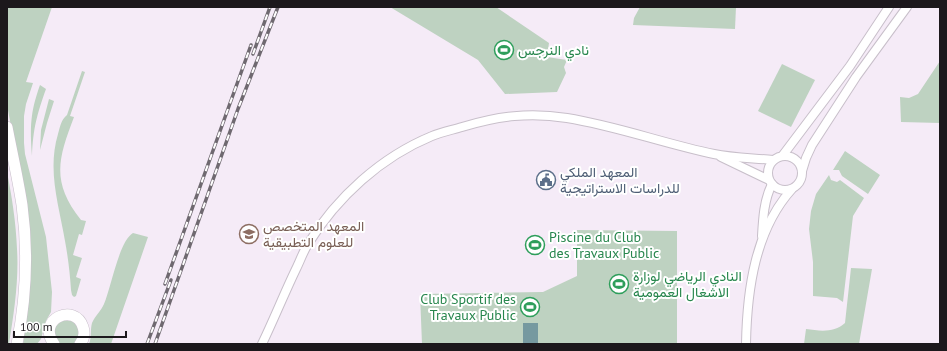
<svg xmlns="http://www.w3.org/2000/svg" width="947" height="351" font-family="'PT Sans',Vazirmatn,sans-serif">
  <rect width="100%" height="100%" fill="#f5ebf7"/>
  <!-- green -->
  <g fill="#bed2c1">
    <path d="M 7,7 L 52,7 L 26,82 L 33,83 L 26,104 L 24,116 L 24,143 L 25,154 L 46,237 L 52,292 L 51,312 L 46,321 L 41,339 L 37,344 L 23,344 L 26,322 L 13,137 L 7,105 Z"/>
    <path d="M 390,7 L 496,7 L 549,43 L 547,57 L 567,60 L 564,67 L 566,73 L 557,92 L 505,94 L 478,60 Z"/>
    <path d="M 640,7 L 736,7 L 735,29 L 633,25 L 634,18 Z"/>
    <path d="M 940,61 L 940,123 L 901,122 L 900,97 L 909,98 L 918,94 Z"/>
    <path d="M 782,64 L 815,80 L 791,127 L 758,111 Z"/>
    <path d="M 82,71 L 85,72 L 70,116 L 74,117 C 58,159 51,182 81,220 L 86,221 L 82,235 L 79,234 L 73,255 L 82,258 L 76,277 L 81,279 L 76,296 L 74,297 L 72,295 L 71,290 C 70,274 68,257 65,241 C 59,205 47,171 58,134 C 60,127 61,120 67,115 Z"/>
    <path d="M 40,85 L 46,89 C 37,114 33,129 32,156 C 30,127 30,113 40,85 Z"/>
    <path d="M 49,99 L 54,101 L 47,123 L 40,150 L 41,130 Z"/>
    <path d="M 845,151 L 880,175 L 868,194 L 842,176 L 839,170 L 833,170 Z"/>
    <path d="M 7,172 C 12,197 16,223 17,249 C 19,280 14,313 9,344 L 7,344 Z"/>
    <path d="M 829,175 L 831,180 L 837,182 L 840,180 L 864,198 L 853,216 L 843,302 L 837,298 L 813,296 L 813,262 L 809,229 L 811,211 L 816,194 Z"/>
    <path d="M 577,230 L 677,231 L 677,344 L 422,344 L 420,294 L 543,292 L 577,276 Z"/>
    <path d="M 133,233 L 148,237 L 111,344 L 89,344 C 92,337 90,330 92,323 C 95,316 101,311 104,304 C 111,288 119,241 133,233 Z"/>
    <path d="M 851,268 L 872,269 L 859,344 L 804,344 L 806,329 C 820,331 834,333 845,323 Z"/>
    <circle cx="67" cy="332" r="13"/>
  </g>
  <!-- water -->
  <path fill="#7699a0" d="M 538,323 L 538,344 L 523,344 L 523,323 Z"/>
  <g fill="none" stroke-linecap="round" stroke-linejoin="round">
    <!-- secondary casing -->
    <g stroke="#c8bfca" stroke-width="10">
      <g id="secondary">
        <path d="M 783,155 L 850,66 L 889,7"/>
        <circle cx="785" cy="173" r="17"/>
        <path d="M 721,157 L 769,180"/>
        <path d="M 802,171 L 806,158 L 812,145 L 856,77 L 907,7"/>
        <path d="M 762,236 C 763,218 764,200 772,184"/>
        <path d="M 262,344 C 274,319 284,294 296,269 C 300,261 303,252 308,244 C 337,197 381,157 432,136 C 441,132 452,130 462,127 C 499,116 529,112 567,118 C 617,126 665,144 714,154 C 733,158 754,158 773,160"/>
        <path d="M 746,344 C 747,290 755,230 792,189"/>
      </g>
    </g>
    <!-- highway casing -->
    <g stroke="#c8bfca" stroke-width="12">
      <g id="highway">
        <path d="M 7,127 C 12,153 18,179 22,205 C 28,250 26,299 17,344"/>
        <path d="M 54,344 C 36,319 75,302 83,327 C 85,333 84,339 80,344"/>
      </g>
    </g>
    <!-- secondary -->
    <use href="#secondary" stroke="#fff" stroke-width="8"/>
    <!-- highway -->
    <use href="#highway" stroke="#fff" stroke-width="11"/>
    <!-- rail casing -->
    <g stroke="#6f6970" stroke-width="3.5">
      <g id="rail">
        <path d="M 253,54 L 270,7"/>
        <path d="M 165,284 L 251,45"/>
        <path d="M 147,344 L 171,280"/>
        <path d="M 155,344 L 238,109 L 278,7"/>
      </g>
    </g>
    <!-- rail -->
    <use href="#rail" stroke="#fff" stroke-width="2" stroke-dasharray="6" stroke-linecap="butt"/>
  </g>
  <!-- icons -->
  <defs>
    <g id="stadium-ring" transform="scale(1)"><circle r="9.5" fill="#fff" stroke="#2e9e5b" stroke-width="1.5"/><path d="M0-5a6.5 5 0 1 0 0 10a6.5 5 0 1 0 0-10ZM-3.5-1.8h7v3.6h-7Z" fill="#2e9e5b"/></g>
    <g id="civic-ring" transform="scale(1)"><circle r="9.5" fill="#fff" stroke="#5c6f8a" stroke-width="1.5"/><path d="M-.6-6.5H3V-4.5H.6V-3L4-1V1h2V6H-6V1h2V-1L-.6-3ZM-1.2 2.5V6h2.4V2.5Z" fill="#5c6f8a"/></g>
    <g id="university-ring" transform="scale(1)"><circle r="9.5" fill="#fff" stroke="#8d6e63" stroke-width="1.5"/><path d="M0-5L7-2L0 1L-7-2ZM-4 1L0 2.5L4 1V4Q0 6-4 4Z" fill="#8d6e63"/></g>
  </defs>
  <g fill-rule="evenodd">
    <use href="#stadium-ring" x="504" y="50"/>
    <use href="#civic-ring" x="546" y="180"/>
    <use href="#university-ring" x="249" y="234"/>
    <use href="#stadium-ring" x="535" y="245"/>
    <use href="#stadium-ring" x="619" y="284"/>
    <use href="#stadium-ring" x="530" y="307"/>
  </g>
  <g text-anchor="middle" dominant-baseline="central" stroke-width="4" stroke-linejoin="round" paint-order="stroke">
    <!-- leisure labels -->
    <g font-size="14" fill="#27864d" stroke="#fff" text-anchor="start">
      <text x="518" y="50">نادي النرجس</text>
      <text x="549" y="237">Piscine du Club<tspan x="549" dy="16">des Travaux Public</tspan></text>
      <text x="633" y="276">النادي الرياضي لوزارة<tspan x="633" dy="16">الاشغال العمومية</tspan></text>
      <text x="516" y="299" text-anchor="end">Club Sportif des<tspan x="516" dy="16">Travaux Public</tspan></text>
    </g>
    <!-- service labels -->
    <g font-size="14" fill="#4e5e75" stroke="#fff" text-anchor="start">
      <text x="560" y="172">المعهد الملكي<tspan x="560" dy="16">للدراسات الاستراتيجية</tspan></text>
    </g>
    <!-- education labels -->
    <g font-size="14" fill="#785e54" stroke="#fff" text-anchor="start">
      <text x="263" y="226">المعهد المتخصص<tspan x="263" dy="16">للعلوم التطبيقية</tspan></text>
    </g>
  </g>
  <!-- border -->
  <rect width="947" height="351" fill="none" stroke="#1c181c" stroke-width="16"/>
  <!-- scale -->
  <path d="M14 331v6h112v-6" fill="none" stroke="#1c181c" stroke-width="2"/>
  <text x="20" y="331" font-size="12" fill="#1c181c" stroke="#ffffff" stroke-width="3" paint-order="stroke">100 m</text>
</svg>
